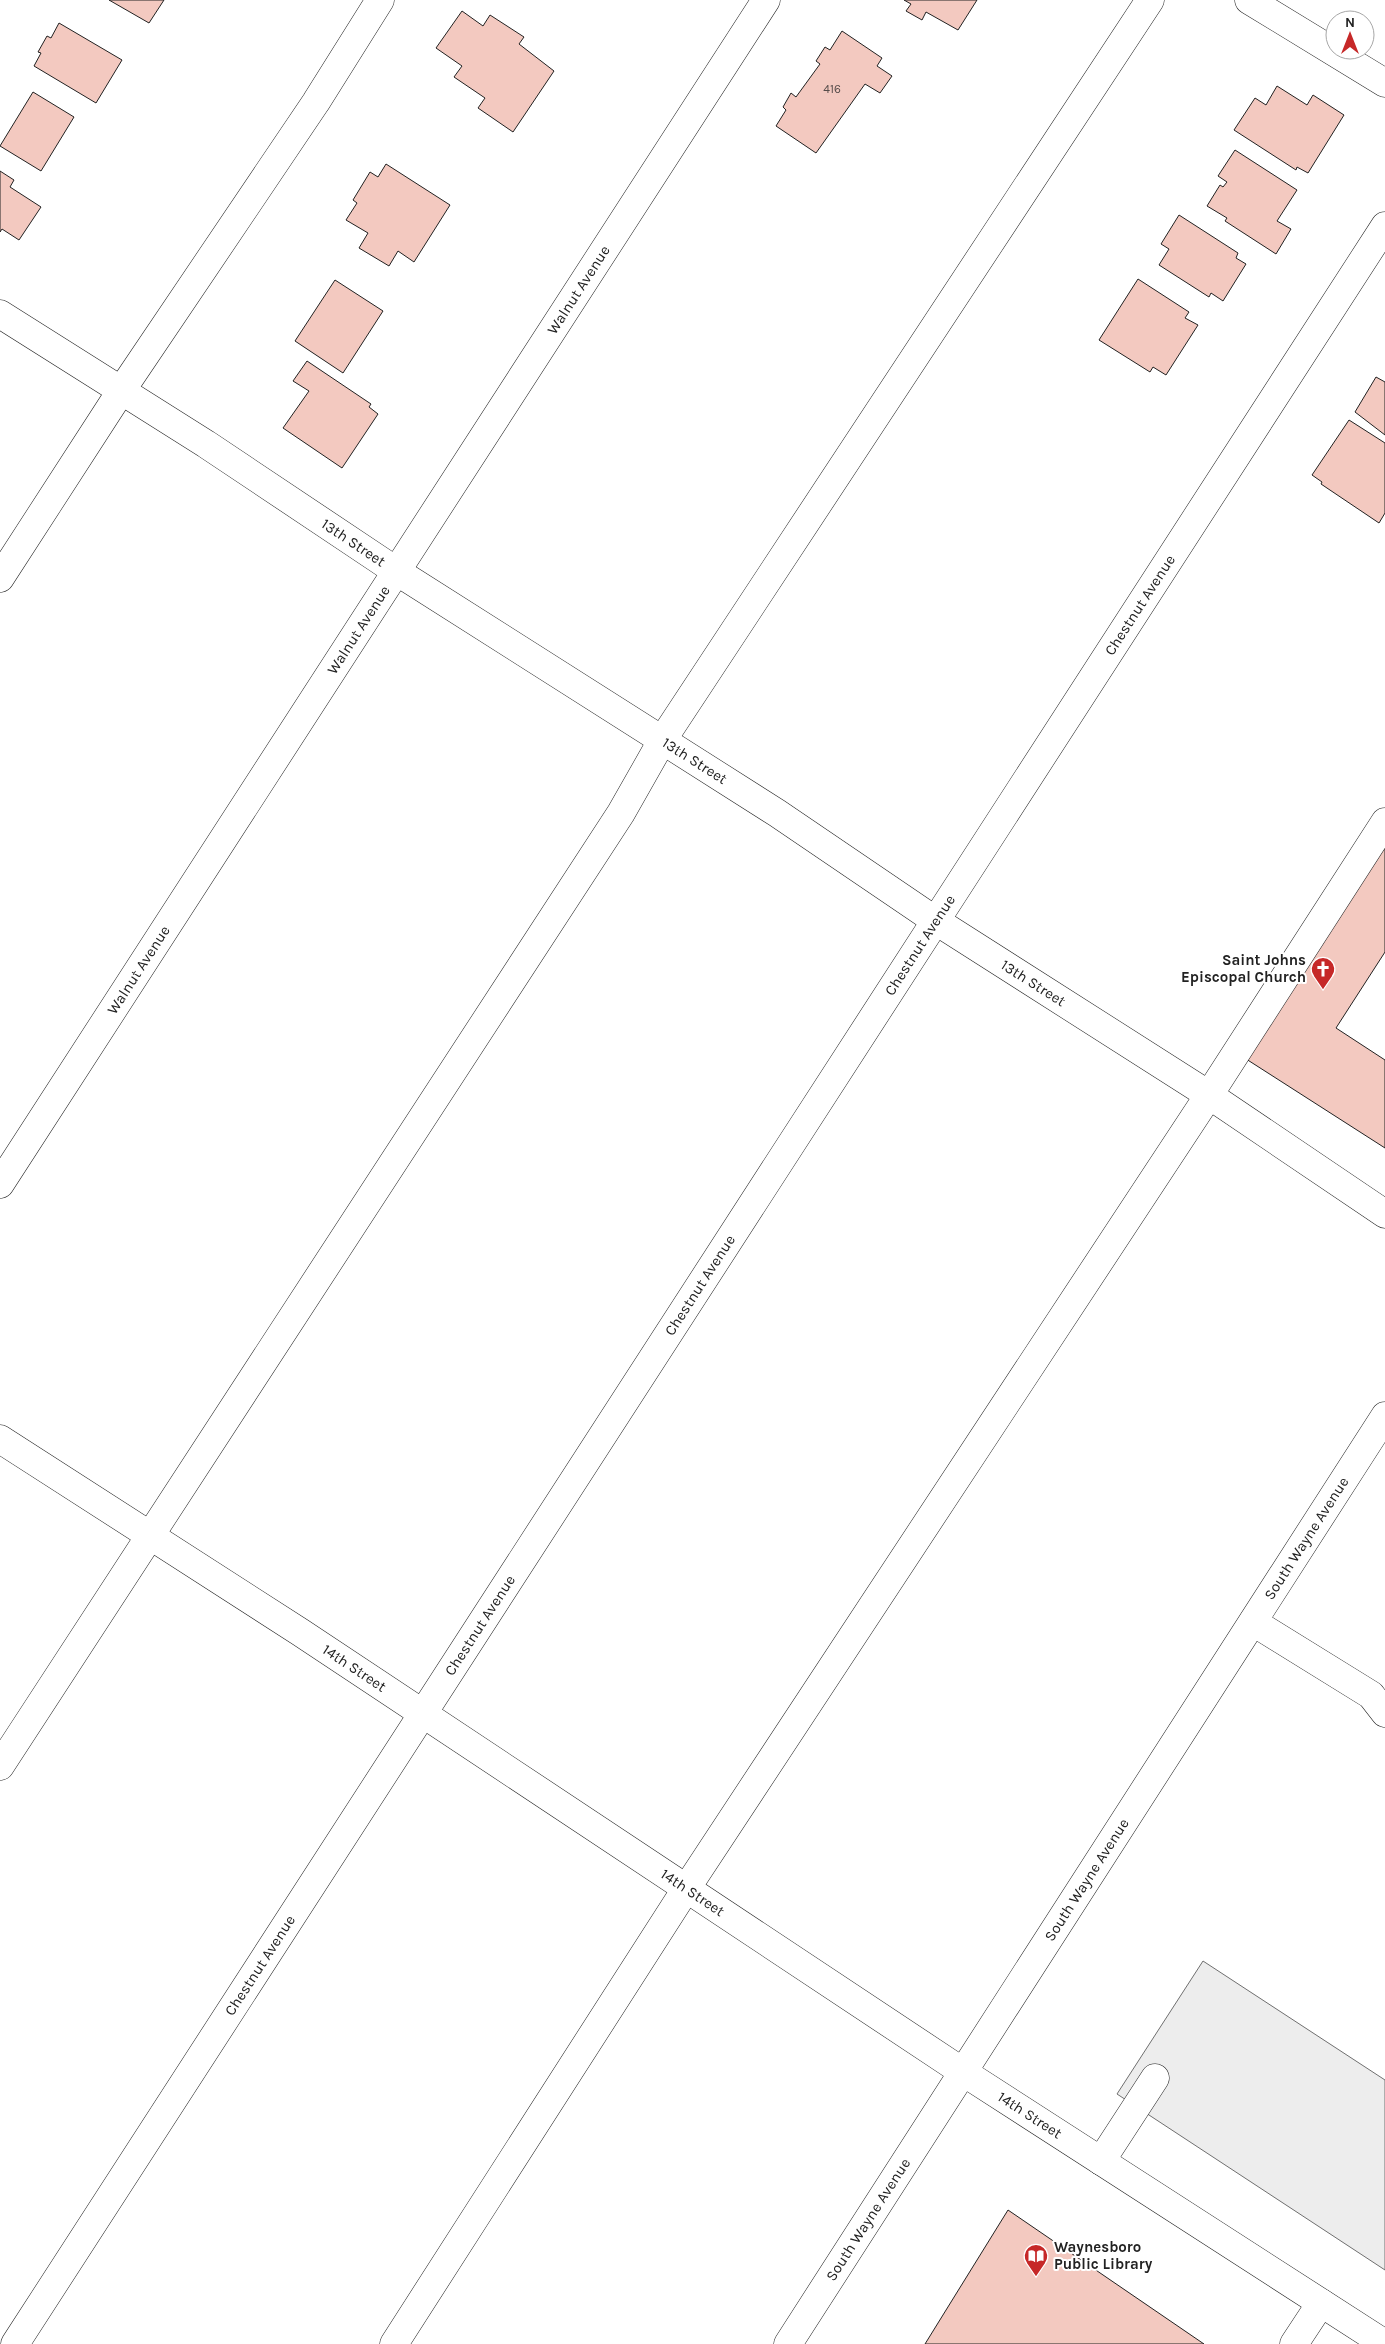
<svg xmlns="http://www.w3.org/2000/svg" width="1385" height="2344" font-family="Karla,sans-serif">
  <rect width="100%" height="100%" fill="#fff"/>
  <!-- parking -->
  <path fill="#ededed" stroke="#6f6f6f" d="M 1203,1961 L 1385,2080 L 1385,2270 L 1117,2094 Z"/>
  <!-- building -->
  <g fill="#f3c9c0" stroke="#222">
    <path d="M 109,0 L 164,0 L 149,23 Z"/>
    <path d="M 904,0 L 977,0 L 958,30 L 926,12 L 922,20 L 906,11 L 911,4 Z"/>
    <path d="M 462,11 L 483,26 L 490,15 L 524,37 L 519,44 L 554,71 L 513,132 L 478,108 L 485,98 L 454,77 L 462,66 L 436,48 Z"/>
    <path d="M 59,23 L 122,60 L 96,103 L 34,66 L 41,53 L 38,52 L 47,36 L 51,38 Z"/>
    <path d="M 842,31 L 882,58 L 877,66 L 892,76 L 880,93 L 865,84 L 816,153 L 776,126 L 786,110 L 783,107 L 791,93 L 796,97 L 820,64 L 816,61 L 825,47 L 830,50 Z"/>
    <path d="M 1277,86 L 1307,105 L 1313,95 L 1344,115 L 1308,173 L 1297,167 L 1296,170 L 1234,130 L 1255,98 L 1266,105 Z"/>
    <path d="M 33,92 L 74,117 L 41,171 L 0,146 Z"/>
    <path d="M 1235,150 L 1297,190 L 1277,221 L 1291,229 L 1276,254 L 1225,221 L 1227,218 L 1207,206 L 1220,185 L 1223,187 L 1227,182 L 1218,176 Z"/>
    <path d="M 386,164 L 450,205 L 414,262 L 398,251 L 389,266 L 359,248 L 368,233 L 346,220 L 357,203 L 353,200 L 370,172 L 378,177 Z"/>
    <path d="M 0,171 L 14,180 L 10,187 L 41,207 L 19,240 L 2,229 L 0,232 Z"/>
    <path d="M 1179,215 L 1238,253 L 1236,258 L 1246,264 L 1223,301 L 1211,293 L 1209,297 L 1159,265 L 1169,249 L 1161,244 Z"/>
    <path d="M 1138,279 L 1189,312 L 1185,318 L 1198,325 L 1166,375 L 1153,367 L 1150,372 L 1099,340 Z"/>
    <path d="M 335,280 L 383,311 L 343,373 L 295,341 Z"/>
    <path d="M 307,361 L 371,404 L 369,407 L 378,414 L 342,468 L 283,428 L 309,391 L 293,381 Z"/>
    <path d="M 1376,377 L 1385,382 L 1385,435 L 1355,412 Z"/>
    <path d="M 1349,420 L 1385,443 L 1385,513 L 1379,523 L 1321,484 L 1322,482 L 1312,475 Z"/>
    <path d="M 1385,837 L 1385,952 L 1336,1028 L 1385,1060 L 1385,1148 L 1243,1057 Z"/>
    <path d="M 1008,2210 L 1204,2344 L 925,2344 Z"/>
  </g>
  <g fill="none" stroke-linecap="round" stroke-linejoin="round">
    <!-- minor casing -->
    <g stroke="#222" stroke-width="29">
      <g id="minor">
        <path d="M 1249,0 L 1385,83"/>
        <path id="s1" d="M 0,314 L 206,444 L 396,571 L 777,813 L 936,921 L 1209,1095 L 1385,1214"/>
        <path d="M 0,578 L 121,391 L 316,102 L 380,0"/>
        <path id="s2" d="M 0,1184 L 766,0"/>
        <path id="s3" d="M 0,1439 L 300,1632 L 963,2072 L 1385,2344"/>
        <path d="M 1253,1622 L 1371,1695 L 1385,1713"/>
        <path d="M 0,1766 L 621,813 L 663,739 L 1150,0"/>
        <path d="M 1101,2161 L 1155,2078"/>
        <path id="s4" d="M 15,2344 L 1385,226"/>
        <path d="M 394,2344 L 686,1889 L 1209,1095 L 1385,822"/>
        <path d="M 1294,2344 L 1321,2303"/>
      </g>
    </g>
    <!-- major casing -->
    <g stroke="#222" stroke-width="29">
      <g id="major">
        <path id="s5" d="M 788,2344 L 1385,1416"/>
      </g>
    </g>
    <!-- minor -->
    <use href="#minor" stroke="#fff" stroke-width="28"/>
    <!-- major -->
    <use href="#major" stroke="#fff" stroke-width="28"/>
  </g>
  <!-- icons -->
  <defs>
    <g id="church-pin" transform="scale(1.25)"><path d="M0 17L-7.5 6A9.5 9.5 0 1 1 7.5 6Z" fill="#c62828" stroke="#fff"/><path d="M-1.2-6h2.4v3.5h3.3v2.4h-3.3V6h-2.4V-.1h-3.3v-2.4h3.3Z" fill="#fff"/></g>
    <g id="library-pin" transform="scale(1.25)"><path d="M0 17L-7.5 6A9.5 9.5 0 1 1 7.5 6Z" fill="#c62828" stroke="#fff"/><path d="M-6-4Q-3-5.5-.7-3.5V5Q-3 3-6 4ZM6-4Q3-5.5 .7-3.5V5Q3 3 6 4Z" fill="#fff"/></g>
  </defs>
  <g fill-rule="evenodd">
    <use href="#church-pin" x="1323" y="969"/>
    <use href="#library-pin" x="1036" y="2256"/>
  </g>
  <g text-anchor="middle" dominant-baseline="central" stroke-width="4" stroke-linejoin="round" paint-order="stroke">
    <!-- number labels -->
    <g font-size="12" fill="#564c4a">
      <text x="832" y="89">416</text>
    </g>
    <!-- street labels -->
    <g font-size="15" fill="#222" stroke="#fff">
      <text stroke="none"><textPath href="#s2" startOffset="1065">Walnut Avenue</textPath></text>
      <text stroke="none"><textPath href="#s1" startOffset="421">13th Street</textPath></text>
      <text stroke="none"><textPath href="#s4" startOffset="2071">Chestnut Avenue</textPath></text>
      <text stroke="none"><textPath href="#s2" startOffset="660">Walnut Avenue</textPath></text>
      <text stroke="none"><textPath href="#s1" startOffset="826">13th Street</textPath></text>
      <text stroke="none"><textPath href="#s4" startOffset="1666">Chestnut Avenue</textPath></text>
      <text stroke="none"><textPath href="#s2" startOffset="255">Walnut Avenue</textPath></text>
      <text stroke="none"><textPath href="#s1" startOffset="1231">13th Street</textPath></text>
      <text stroke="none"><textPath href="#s4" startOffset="1261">Chestnut Avenue</textPath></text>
      <text stroke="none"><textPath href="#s5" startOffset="958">South Wayne Avenue</textPath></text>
      <text stroke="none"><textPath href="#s4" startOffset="856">Chestnut Avenue</textPath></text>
      <text stroke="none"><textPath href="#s3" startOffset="422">14th Street</textPath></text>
      <text stroke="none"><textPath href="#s5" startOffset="552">South Wayne Avenue</textPath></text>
      <text stroke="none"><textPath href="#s3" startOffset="828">14th Street</textPath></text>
      <text stroke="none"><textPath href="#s4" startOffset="451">Chestnut Avenue</textPath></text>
      <text stroke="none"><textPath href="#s3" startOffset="1232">14th Street</textPath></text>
      <text stroke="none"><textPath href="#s5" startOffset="148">South Wayne Avenue</textPath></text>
    </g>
    <!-- poi labels -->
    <g font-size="15" font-weight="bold" fill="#222" stroke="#fff" text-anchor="end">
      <text x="1306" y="960">Saint Johns<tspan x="1306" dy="17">Episcopal Church</tspan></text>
      <text x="1054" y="2247" text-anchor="start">Waynesboro<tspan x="1054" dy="17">Public Library</tspan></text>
    </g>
  </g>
  <!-- north arrow -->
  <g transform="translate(1350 35)"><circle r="24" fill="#ffffff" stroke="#a7a7a7"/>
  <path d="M0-4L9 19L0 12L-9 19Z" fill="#c62828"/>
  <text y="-8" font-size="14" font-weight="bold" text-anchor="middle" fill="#222222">N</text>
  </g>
</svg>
